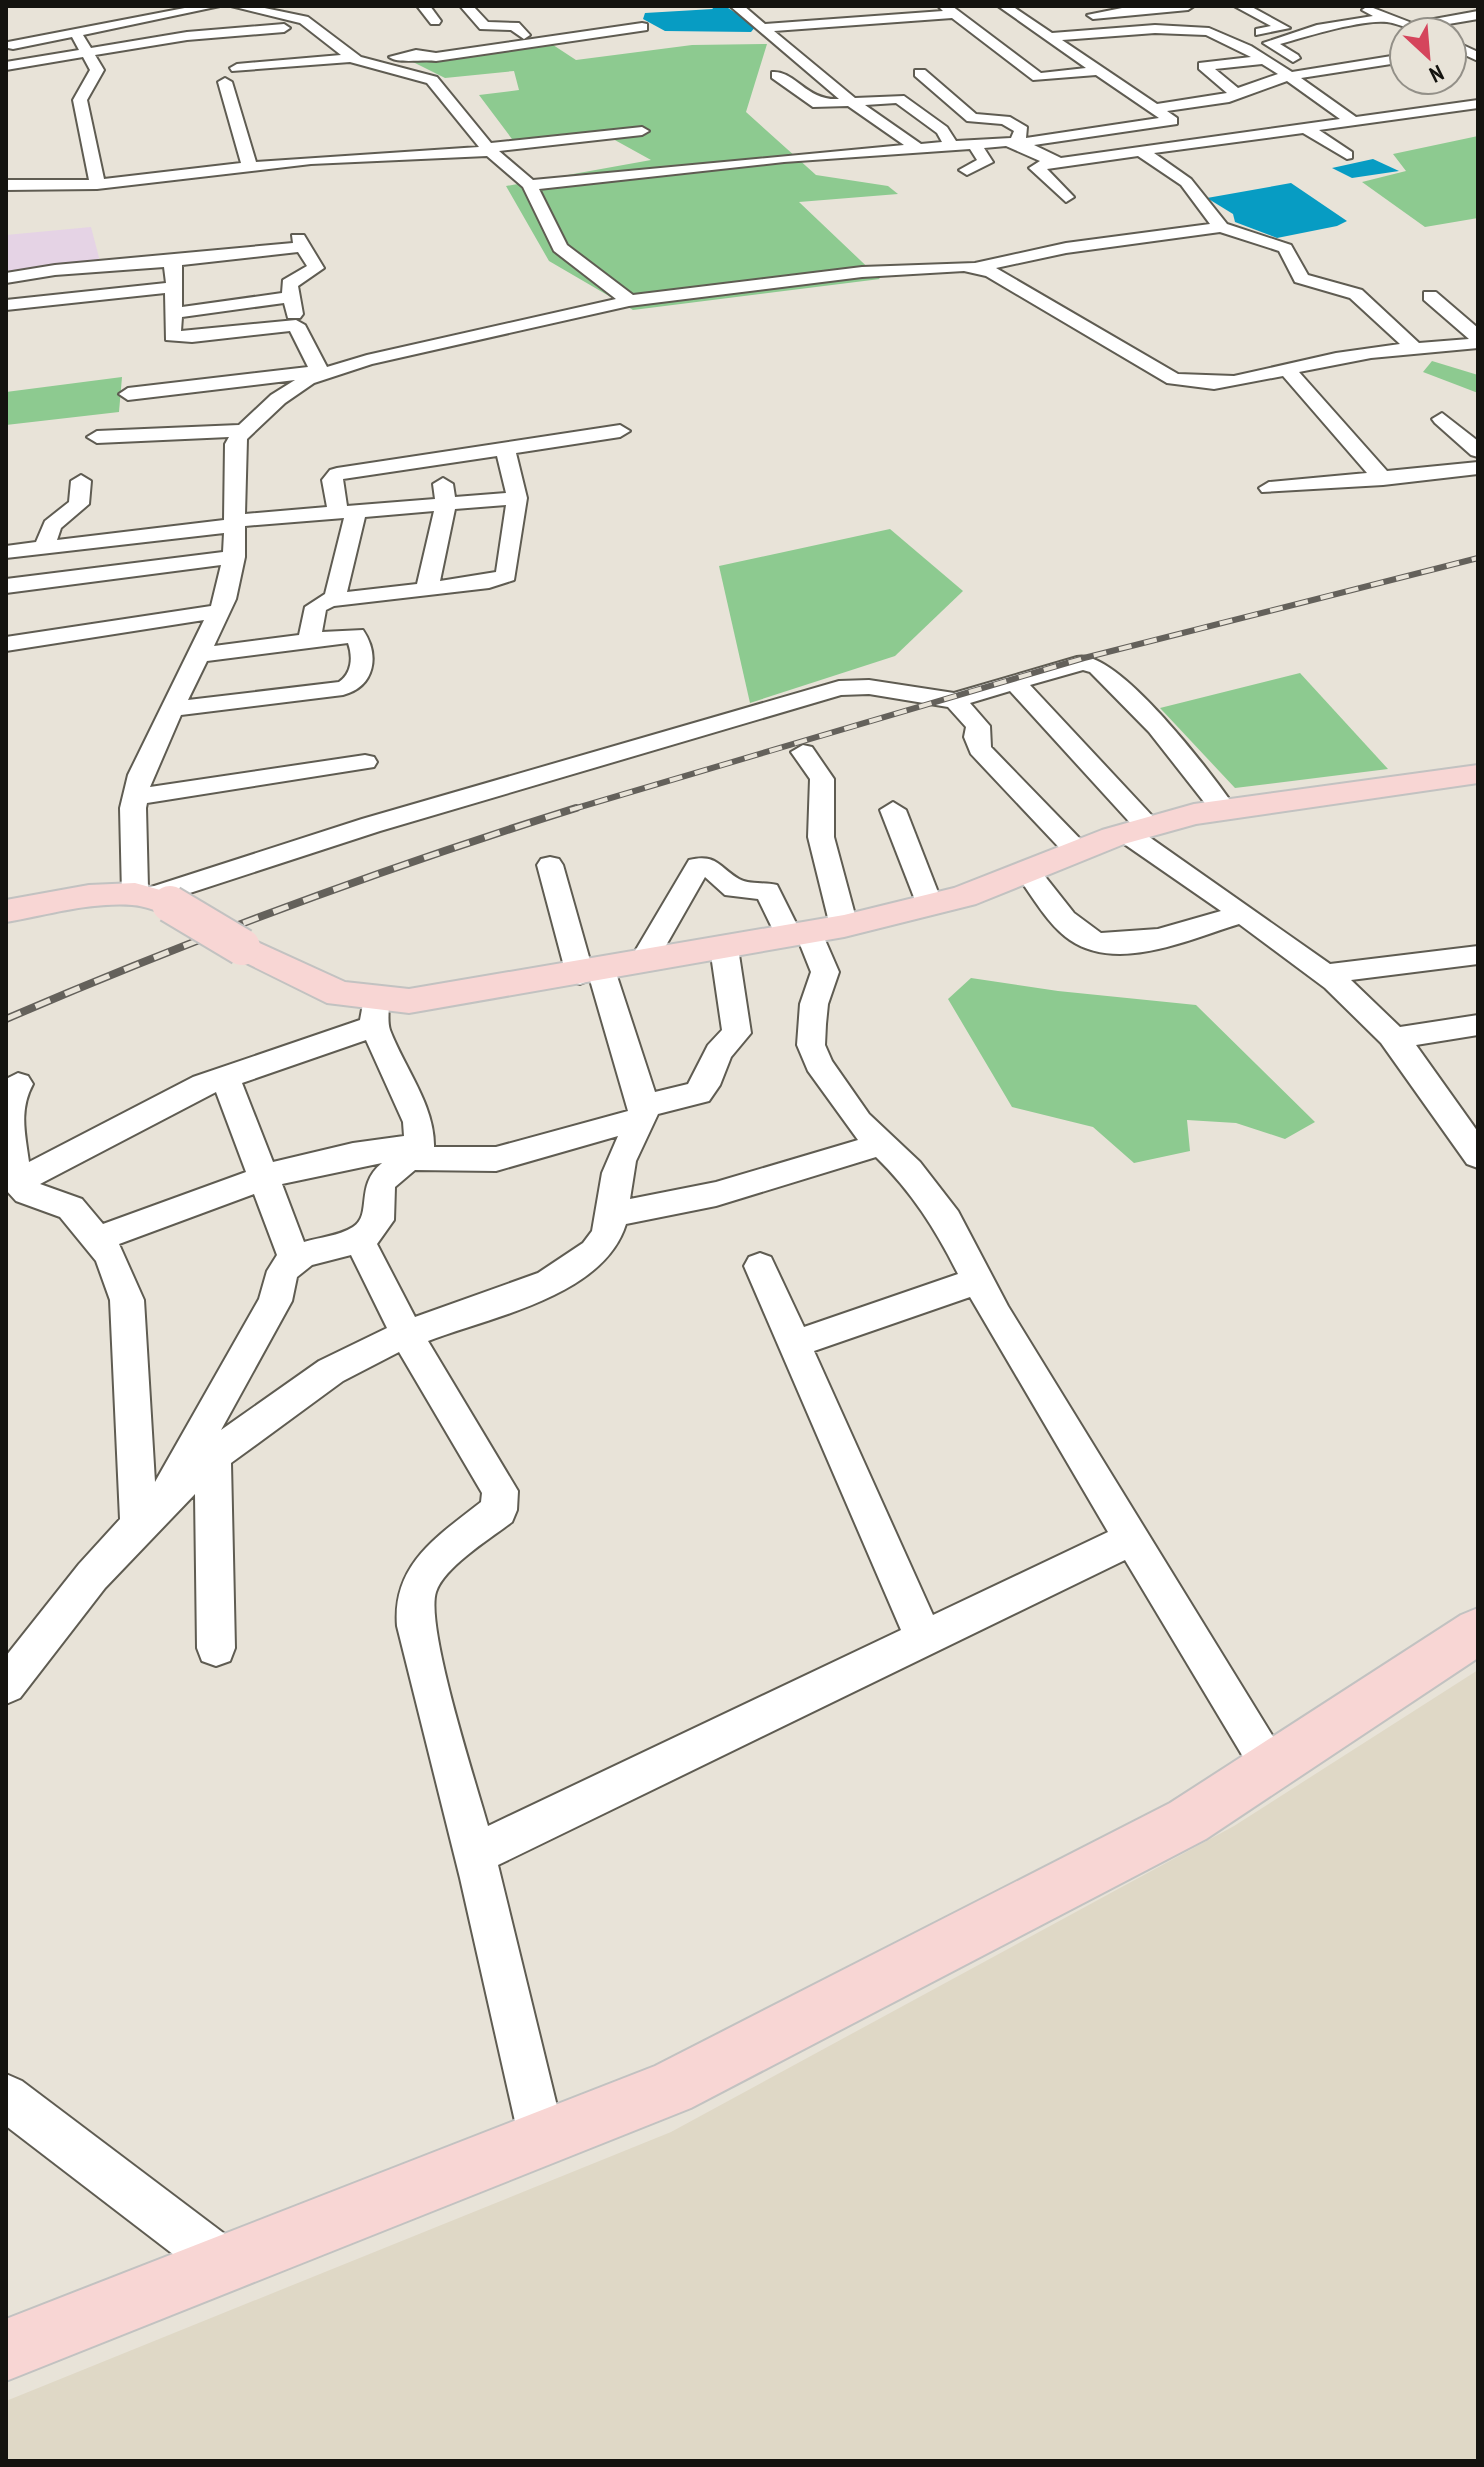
<svg xmlns="http://www.w3.org/2000/svg" width="1484" height="2467" font-family="'PT Sans Narrow',sans-serif">
  <rect width="100%" height="100%" fill="#e8e3d8"/>
  <!-- industrial -->
  <path fill="#e5d3e5" d="M 91,227 L 101,265 L 6,282 L 6,235 Z"/>
  <!-- built -->
  <path fill="#dfd8c6" d="M 1478,1670 L 1478,2461 L 6,2461 L 6,2401 L 671,2132 L 1234,1826 Z"/>
  <!-- green -->
  <g fill="#8dca90">
    <path d="M 547,41 L 576,60 L 692,45 L 767,44 L 746,112 L 816,175 L 888,186 L 898,194 L 799,202 L 880,279 L 633,310 L 549,261 L 506,186 L 651,160 L 613,139 L 515,143 L 479,95 L 519,90 L 514,71 L 445,78 L 407,59 Z"/>
    <path d="M 1478,136 L 1478,218 L 1425,227 L 1362,182 L 1406,171 L 1393,154 Z"/>
    <path d="M 1432,361 L 1478,375 L 1478,393 L 1423,372 Z"/>
    <path d="M 122,377 L 119,412 L 6,425 L 6,392 Z"/>
    <path d="M 890,529 L 963,591 L 895,656 L 750,703 L 719,566 Z"/>
    <path d="M 1300,673 L 1388,769 L 1235,788 L 1160,708 Z"/>
    <path d="M 971,978 L 1058,991 L 1196,1005 L 1315,1122 L 1285,1139 L 1236,1123 L 1187,1120 L 1190,1151 L 1134,1163 L 1093,1127 L 1012,1107 L 948,999 Z"/>
  </g>
  <!-- water -->
  <g fill="#079cc3">
    <path d="M 711,6 L 725,6 L 756,26 L 751,32 L 665,31 L 643,19 L 645,13 L 713,9 Z"/>
    <path d="M 1373,159 L 1399,171 L 1352,178 L 1332,168 Z"/>
    <path d="M 1291,183 L 1347,221 L 1337,226 L 1277,238 L 1235,222 L 1233,214 L 1207,198 Z"/>
  </g>
  <g fill="none" stroke-linecap="round" stroke-linejoin="round">
    <!-- minor casing -->
    <g stroke="#5f5c52" stroke-width="4">
      <g id="minor">
        <path d="M 195,6 L 220,6 L 83,35 L 91,48 L 187,32 L 284,24 L 290,28 L 284,32 L 187,40 L 95,55 L 104,70 L 87,100 L 104,179 L 241,163 L 218,82 L 225,78 L 232,82 L 256,162 L 479,147 L 427,83 L 350,62 L 232,71 L 230,68 L 237,64 L 341,55 L 300,23 L 231,6 L 255,6 L 308,17 L 361,57 L 437,77 L 491,143 L 642,127 L 649,131 L 642,135 L 499,151 L 533,180 L 904,145 L 848,106 L 813,107 L 772,78 L 772,72 C 795,70 806,101 839,99 L 730,6 L 744,6 L 765,24 L 943,11 L 938,6 L 952,6 L 1041,73 L 1086,68 L 998,6 L 1012,6 L 1052,33 L 1155,25 L 1209,28 L 1251,46 L 1292,72 L 1404,54 L 1404,62 L 1301,78 L 1356,117 L 1478,100 L 1478,108 L 1319,130 L 1352,152 L 1352,158 L 1347,159 L 1303,133 L 1154,153 L 1191,179 L 1227,224 L 1291,245 L 1308,275 L 1362,290 L 1419,343 L 1469,339 L 1424,300 L 1424,292 L 1436,292 L 1478,328 L 1478,348 L 1371,358 L 1299,372 L 1387,471 L 1478,462 L 1478,474 L 1383,485 L 1262,492 L 1259,488 L 1269,482 L 1367,473 L 1283,376 L 1214,389 L 1167,383 L 986,276 L 964,271 L 862,277 L 629,306 L 372,364 L 314,383 L 285,403 L 247,439 L 245,514 L 327,507 L 322,480 L 330,470 L 337,468 L 620,425 L 630,431 L 620,437 L 516,453 L 527,498 L 514,580 L 489,588 L 334,606 L 326,610 L 322,632 L 363,630 C 380,655 375,687 343,695 L 181,715 L 150,787 L 365,755 L 374,757 L 377,762 L 374,767 L 147,803 L 146,808 L 148,888 L 362,819 L 839,681 L 869,680 L 954,693 L 1077,657 C 1117,647 1214,777 1237,810 L 1233,816 L 1215,816 L 1149,732 L 1090,672 L 1083,670 L 1030,685 L 1157,821 L 1161,827 L 1157,833 L 1145,834 L 1330,964 L 1478,946 L 1478,964 L 1351,980 L 1400,1027 L 1478,1015 L 1478,1035 L 1416,1045 L 1478,1132 L 1478,1168 L 1467,1164 L 1381,1043 L 1325,988 L 1239,924 C 1190,939 1118,973 1070,940 C 1048,925 1033,897 1018,877 L 1014,871 L 1018,865 L 1036,865 L 1074,913 L 1101,933 L 1158,929 L 1221,911 L 1117,839 L 1113,833 L 1117,827 L 1134,827 L 1010,691 L 970,703 L 990,726 L 991,747 L 1087,846 L 1091,852 L 1087,858 L 1069,858 L 971,754 L 964,737 L 966,727 L 948,707 L 869,694 L 841,695 L 380,831 L 156,904 L 147,907 L 126,900 L 122,894 L 120,808 L 128,775 L 204,620 L 6,651 L 6,637 L 211,606 L 221,565 L 6,593 L 6,579 L 223,552 L 224,533 L 6,558 L 6,546 L 36,542 L 45,521 L 69,502 L 71,481 L 81,475 L 91,481 L 89,504 L 61,528 L 57,540 L 224,520 L 225,444 L 229,437 L 97,443 L 87,437 L 97,431 L 239,425 L 271,395 L 295,380 L 128,400 L 119,394 L 128,388 L 308,367 L 290,331 L 192,342 L 166,340 L 165,293 L 6,310 L 6,300 L 166,283 L 164,267 L 55,275 L 6,283 L 6,273 L 55,265 L 293,243 L 292,235 L 304,235 L 324,268 L 298,286 L 303,314 L 300,318 L 288,318 L 284,303 L 182,317 L 181,331 L 296,320 L 305,325 L 327,367 L 367,355 L 616,299 L 554,251 L 523,187 L 487,156 L 311,164 L 97,189 L 6,190 L 6,180 L 89,180 L 73,100 L 90,70 L 83,57 L 6,70 L 6,62 L 79,50 L 72,37 L 13,49 L 8,48 L 8,42 ZM 952,18 L 1033,80 L 1096,75 L 1159,118 L 1026,138 L 1027,127 L 1010,117 L 976,114 L 925,70 L 915,70 L 915,76 L 967,121 L 1002,124 L 1014,131 L 1011,138 L 956,141 L 947,127 L 904,96 L 855,98 L 774,31 ZM 1155,33 L 1206,35 L 1251,57 L 1199,63 L 1199,69 L 1227,93 L 1157,104 L 1062,40 ZM 1262,64 L 1278,74 L 1238,88 L 1215,69 ZM 1287,81 L 1340,119 L 1061,158 L 1034,145 L 1177,124 L 1177,118 L 1167,111 L 1229,102 ZM 896,103 L 937,133 L 942,142 L 921,144 L 865,105 ZM 1006,146 L 1040,161 L 1029,168 L 1066,202 L 1074,197 L 1047,169 L 1138,156 L 1181,185 L 1210,224 L 1066,243 L 975,263 L 862,267 L 633,295 L 567,245 L 539,189 L 784,162 L 970,149 L 977,160 L 959,170 L 967,175 L 993,162 L 984,148 ZM 1220,232 L 1279,251 L 1295,282 L 1350,298 L 1400,344 L 1336,353 L 1234,376 L 1178,374 L 996,268 L 1066,253 ZM 298,252 L 307,266 L 283,280 L 282,293 L 182,307 L 182,265 ZM 497,456 L 506,493 L 455,497 L 453,484 L 443,478 L 433,484 L 435,499 L 347,506 L 343,479 ZM 506,505 L 496,572 L 440,581 L 455,509 ZM 434,511 L 417,584 L 347,592 L 365,517 ZM 344,518 L 325,594 L 305,607 L 299,635 L 214,646 L 236,599 L 245,557 L 245,526 ZM 348,643 C 353,657 352,673 339,682 L 188,700 L 207,661 Z"/>
        <path d="M 417,6 L 430,6 L 441,21 L 439,24 L 431,24 Z"/>
        <path d="M 460,6 L 473,6 L 488,22 L 519,23 L 530,35 L 524,39 L 511,30 L 480,29 Z"/>
        <path d="M 1132,6 L 1194,6 L 1188,10 L 1093,19 L 1087,15 Z"/>
        <path d="M 1234,6 L 1250,6 L 1290,28 L 1256,35 L 1256,29 L 1271,26 Z"/>
        <path d="M 1368,6 L 1412,23 L 1478,11 L 1478,19 L 1425,28 L 1429,32 C 1411,32 1402,24 1387,22 C 1362,19 1305,37 1280,44 L 1298,55 L 1300,58 L 1293,62 L 1263,43 L 1317,25 L 1373,16 L 1362,10 Z"/>
        <path d="M 642,23 L 647,24 L 647,30 L 436,61 C 422,59 399,64 389,57 L 416,50 L 436,53 Z"/>
        <path d="M 1452,40 L 1478,52 L 1478,61 L 1452,49 Z"/>
        <path d="M 1442,413 L 1478,441 L 1478,457 L 1471,455 L 1435,423 L 1432,419 Z"/>
        <path d="M 803,745 L 812,747 L 834,779 L 834,837 L 858,926 L 854,932 L 834,932 L 830,926 L 808,837 L 810,779 L 791,752 Z"/>
        <path d="M 893,802 L 906,810 L 943,905 L 939,911 L 921,911 L 917,905 L 880,810 Z"/>
        <path d="M 550,857 L 559,859 L 563,865 L 591,964 L 601,960 L 611,963 L 615,970 L 655,1092 L 688,1084 L 708,1045 L 722,1030 L 710,948 L 714,941 L 734,941 L 738,948 L 751,1033 L 731,1057 L 720,1085 L 709,1101 L 658,1114 L 636,1161 L 630,1199 L 716,1182 L 858,1140 L 808,1071 L 797,1045 L 800,1004 L 811,972 L 799,942 L 789,945 L 779,942 L 758,899 L 725,895 L 705,877 L 652,970 L 632,970 L 628,963 L 689,860 C 716,853 719,867 739,879 C 749,885 766,882 777,885 L 798,927 L 809,923 L 819,926 L 839,972 L 828,1004 L 826,1024 L 825,1045 L 832,1061 L 869,1114 L 920,1162 L 958,1211 L 1008,1306 L 1291,1766 L 1285,1780 L 1271,1786 L 1257,1780 L 1125,1560 L 498,1865 L 565,2139 L 558,2155 L 542,2162 L 526,2155 L 519,2139 L 460,1878 L 397,1626 C 392,1564 438,1536 481,1502 L 482,1493 L 399,1352 L 343,1381 L 231,1463 L 235,1648 L 230,1661 L 216,1666 L 202,1661 L 197,1648 L 195,1494 L 105,1588 L 20,1698 L 6,1704 L 6,1656 L 79,1564 L 120,1519 L 110,1300 L 96,1261 L 60,1217 L 16,1201 L 6,1190 L 6,1079 L 18,1073 L 28,1076 L 33,1084 C 19,1110 25,1133 29,1162 L 193,1077 L 360,1020 L 365,993 L 375,990 L 385,993 C 392,1005 386,1017 390,1030 C 405,1069 435,1106 434,1147 L 496,1147 L 628,1111 L 590,980 L 580,984 L 570,981 L 566,974 L 537,865 L 541,859 ZM 366,1040 L 403,1122 L 404,1136 L 353,1143 L 273,1162 L 242,1083 ZM 216,1092 L 246,1172 L 103,1224 L 82,1199 L 40,1184 ZM 618,1136 L 602,1173 L 592,1231 L 583,1243 L 538,1273 L 415,1317 L 377,1244 L 394,1220 L 395,1187 L 415,1170 L 496,1171 ZM 876,1157 C 912,1192 936,1230 958,1274 L 804,1327 L 771,1257 L 760,1253 L 749,1257 L 744,1266 L 901,1630 L 488,1826 C 476,1783 425,1627 436,1592 C 444,1567 491,1538 512,1522 L 517,1510 L 518,1491 L 428,1341 C 491,1317 604,1296 626,1224 L 716,1206 ZM 382,1163 C 354,1186 373,1214 353,1227 C 339,1236 320,1237 304,1242 L 282,1184 ZM 254,1194 L 277,1255 L 267,1271 L 259,1299 L 155,1482 L 144,1300 L 119,1244 ZM 351,1255 L 387,1328 L 319,1361 L 221,1430 L 292,1301 L 297,1277 L 312,1265 ZM 970,1297 L 1108,1532 L 933,1615 L 814,1351 Z"/>
        <path d="M 6,2074 L 22,2081 L 242,2247 L 249,2264 L 242,2281 L 225,2288 L 208,2281 L 6,2126 Z"/>
      </g>
    </g>
    <!-- major casing -->
    <g stroke="#c2c2c1" stroke-width="4">
      <g id="major">
        <path d="M 1478,765 L 1478,783 L 1196,824 L 1124,844 L 976,904 L 844,937 L 409,1013 L 327,1003 L 230,955 L 225,947 L 230,939 L 242,935 L 345,982 L 409,989 L 844,915 L 954,888 L 1102,830 L 1194,804 Z"/>
        <path d="M 135,883 L 182,896 L 187,904 L 182,912 C 163,917 151,906 132,905 C 91,902 47,915 6,922 L 6,900 L 89,885 Z"/>
        <path d="M 1478,1608 L 1478,1658 L 1206,1839 L 691,2108 L 6,2381 L 6,2319 L 655,2066 L 1170,1803 L 1461,1615 Z"/>
      </g>
    </g>
    <!-- minor -->
    <use href="#minor" fill="#fff" fill-rule="evenodd"/>
    <!-- major -->
    <use href="#major" fill="#f8d6d4" fill-rule="evenodd"/>
    <!-- rail-far1 casing -->
    <g stroke="#64615b" stroke-width="6">
      <path id="rail-far1" d="M 570,810 L 1084,658 L 1478,558"/>
    </g>
    <!-- rail casing -->
    <g stroke="#64615b" stroke-width="8">
      <path id="rail" d="M 6,1019 C 192,939 382,869 576,808"/>
    </g>
    <!-- rail-far1 -->
    <use href="#rail-far1" stroke="#e8e3d8" stroke-width="4" stroke-dasharray="13" stroke-linecap="butt"/>
    <!-- rail -->
    <use href="#rail" stroke="#e8e3d8" stroke-width="5" stroke-dasharray="16" stroke-linecap="butt"/>
    <!-- major-bridge casing -->
    <g stroke="#c2c2c1" stroke-width="40" stroke-linecap="butt">
      <path id="major-bridge" d="M 170,904 L 242,947"/>
    </g>
    <!-- major-bridge -->
    <use href="#major-bridge" stroke="#f8d6d4" stroke-width="36"/>
  </g>
  <!-- border -->
  <rect width="1484" height="2467" fill="none" stroke="#14130f" stroke-width="16"/>
  <!-- north arrow -->
  <g transform="translate(1428 56) rotate(154)"><circle r="38" fill="#e8e3d8" stroke="#939088" stroke-width="2"/>
  <path d="M0-6L14 30L0 20L-14 30Z" fill="#d5455c"/>
  <text y="-12" font-size="22" font-weight="bold" text-anchor="middle" fill="#14130f">N</text>
  </g>
</svg>
